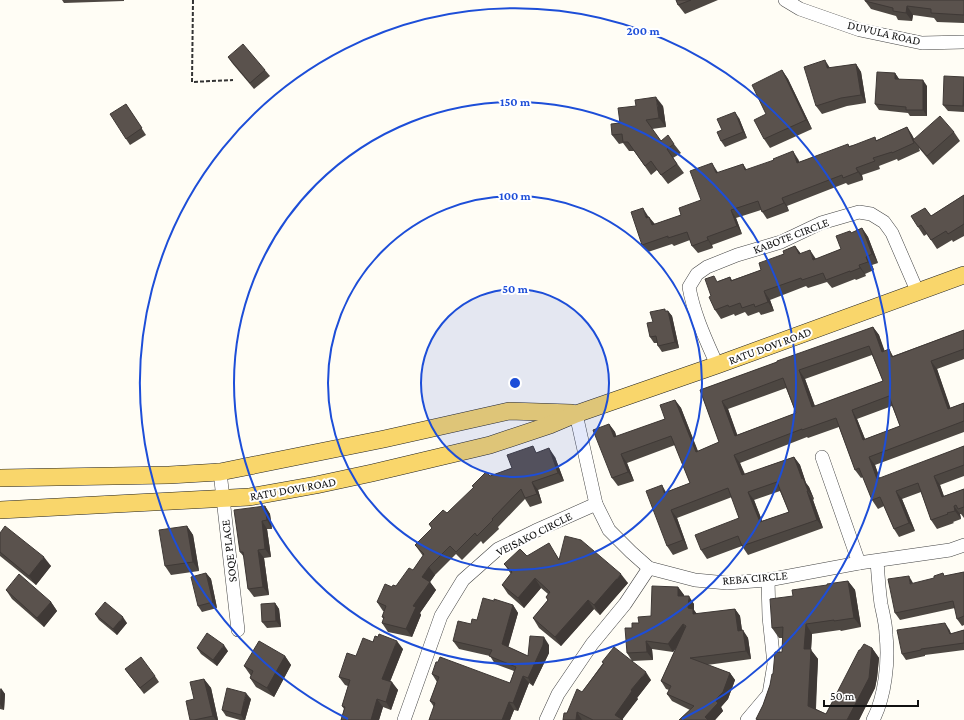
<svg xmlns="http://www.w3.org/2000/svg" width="964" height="720" font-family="'Crimson Pro',serif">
  <rect width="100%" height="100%" fill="#fffdf5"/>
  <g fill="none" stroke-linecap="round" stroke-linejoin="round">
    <!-- minor casing -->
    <g stroke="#444" stroke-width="14">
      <g id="minor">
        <path d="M 785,0 L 800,9 L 860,30 L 922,43 L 964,42"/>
        <path d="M 717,365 C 706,340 694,315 689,287 L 697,274 L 707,267 L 737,255 L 781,242 L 821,223 L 859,212 L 871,214 L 884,222 L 892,233 L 918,293"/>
        <path d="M 576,414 L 596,504 L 609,530 L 631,552 L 649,568 L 695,580 L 727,583 L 768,580 L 859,563 L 950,550 L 964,545"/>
        <path d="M 822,457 L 859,563"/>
        <path d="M 220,472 L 238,630"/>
        <path d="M 404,720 L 441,616 L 463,580 L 498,549 L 535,531 L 596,504"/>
        <path d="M 546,720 L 558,694 L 592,644 L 625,604 L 649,568"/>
        <path d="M 747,720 L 769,694 L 774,664 L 769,617 L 768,580"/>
        <path d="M 873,720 C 885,697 889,661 886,635 C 886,624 883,614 881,604 C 879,590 878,575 877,561"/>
      </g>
    </g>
    <!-- major casing -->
    <g stroke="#222" stroke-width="18">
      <g id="major">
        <path d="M 0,478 L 169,475 L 220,472 L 384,439 L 509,411 L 572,413"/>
        <path d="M 0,510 L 249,497 L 316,485 L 372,473 L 490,445 L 550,425 L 576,414 L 717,365 L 964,275"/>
      </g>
    </g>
    <!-- path -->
    <path stroke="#333" stroke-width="2" stroke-dasharray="4 2" stroke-linecap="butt" d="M 193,0 L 192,82 L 233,80"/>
    <!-- minor -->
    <use href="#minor" stroke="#fff" stroke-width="13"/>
    <!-- major -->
    <use href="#major" stroke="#f9d66b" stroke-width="17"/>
  </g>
  <!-- wall -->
  <g fill="#4d4742" fill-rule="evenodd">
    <path d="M 62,0 L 124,0 L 124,1 L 64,3 Z"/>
    <path d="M 676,0 L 718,0 L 685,14 L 678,5 Z"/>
    <path d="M 964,0 L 964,23 L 937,22 L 934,18 L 913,15 L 912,21 L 898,20 L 896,16 L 871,9 L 865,1 Z"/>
    <path d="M 228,57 L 265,70 L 270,76 L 254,89 L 232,63 Z"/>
    <path d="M 856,64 L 861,72 L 866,103 L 847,106 L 822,114 L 816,106 L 830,68 Z"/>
    <path d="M 782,70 L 788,79 L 812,129 L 770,148 L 764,139 L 766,114 Z"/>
    <path d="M 895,73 L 899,79 L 927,86 L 927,116 L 910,116 L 908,113 L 879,110 L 875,104 Z"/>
    <path d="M 964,77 L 964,112 L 948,111 L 943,105 Z"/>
    <path d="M 126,104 L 146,135 L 130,145 L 126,139 Z"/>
    <path d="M 663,106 L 666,127 L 652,129 L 661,141 L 674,144 L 681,153 L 673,158 L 684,173 L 668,184 L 657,170 L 651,175 L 634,151 L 629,151 L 623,143 L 619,144 L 612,135 L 620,123 Z"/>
    <path d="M 739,118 L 747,138 L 725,147 L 721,141 L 722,130 Z"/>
    <path d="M 907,127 L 912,135 L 914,139 L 954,132 L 960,141 L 933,165 L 919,148 L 920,151 L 898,161 L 897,159 L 879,166 L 880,169 L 862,175 L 863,180 L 848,185 L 846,183 L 787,206 L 789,211 L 767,219 L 761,210 L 736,218 L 742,234 L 712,245 L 713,248 L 698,253 L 692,246 L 690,240 L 674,246 L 672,244 L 648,252 L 642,245 L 648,216 L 655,224 L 681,215 L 701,200 L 717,171 L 718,173 L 743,164 L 747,170 L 798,159 L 799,162 L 849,146 L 877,140 Z"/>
    <path d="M 964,195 L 964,236 L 953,242 L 952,240 L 937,249 L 927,234 L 924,236 L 918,227 L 925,208 L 931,216 Z"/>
    <path d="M 862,228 L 868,237 L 878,263 L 872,265 L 874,270 L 865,274 L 866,276 L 856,280 L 855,279 L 832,288 L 827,282 L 808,288 L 806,286 L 770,300 L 774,311 L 761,315 L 759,312 L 748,316 L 745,312 L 735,316 L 734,314 L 721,319 L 715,310 L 711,296 L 718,281 L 730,277 L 732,280 L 761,270 L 795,246 L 801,254 L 816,259 L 841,249 L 850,231 L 851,233 Z"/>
    <path d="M 666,311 L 668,311 L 672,316 L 679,348 L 662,352 L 658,346 L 657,343 L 654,343 L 650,337 L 653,322 Z"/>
    <path d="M 873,327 L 879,335 L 884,351 L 893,356 L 964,330 L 964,359 L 937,369 L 950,408 L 964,403 L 964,432 L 875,465 L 880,479 L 964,446 L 964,476 L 940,485 L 944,496 L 964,489 L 964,518 L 961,514 L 960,514 L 961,519 L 953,522 L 954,523 L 937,529 L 931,520 L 921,492 L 902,499 L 915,531 L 899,537 L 894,529 L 884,506 L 878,509 L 872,500 L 863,477 L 861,478 L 855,470 L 839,427 L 808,438 L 807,437 L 740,463 L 745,474 L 794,457 L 800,465 L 806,483 L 809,487 L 814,499 L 813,500 L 823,528 L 748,555 L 742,546 L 707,559 L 701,550 L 739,518 L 732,497 L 677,518 L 688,549 L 673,555 L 667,546 L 666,492 L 690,483 L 675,445 L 627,463 L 634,481 L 618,486 L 612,478 L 609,424 L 615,432 L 616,437 L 665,419 L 675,400 L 681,408 L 698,451 L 719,442 L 700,390 ZM 872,355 L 883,381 L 815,406 L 805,379 ZM 786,388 L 796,413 L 737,435 L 728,409 ZM 892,406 L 900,426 L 865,439 L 857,419 ZM 780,491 L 789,512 L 762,521 L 754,500 Z"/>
    <path d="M 538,452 L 555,457 L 564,481 L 538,490 L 542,503 L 530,507 L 525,499 L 498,527 L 499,529 L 483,544 L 481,541 L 462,560 L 456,554 L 435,575 L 430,582 L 436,590 L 420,613 L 421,615 L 412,637 L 388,632 L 382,623 L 384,619 L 382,617 L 384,611 L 383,611 L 377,602 L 392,587 L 396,586 L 413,570 L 423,556 L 415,545 L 432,528 L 429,524 L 447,513 L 490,476 L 512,468 Z"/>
    <path d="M 265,506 L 270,514 L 272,529 L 267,529 L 271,557 L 264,558 L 269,595 L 254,597 L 248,589 L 244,557 L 240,552 Z"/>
    <path d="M 187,526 L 193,535 L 199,571 L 171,575 L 165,566 Z"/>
    <path d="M 0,533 L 51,566 L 36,585 L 0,556 Z"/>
    <path d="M 555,553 L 559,559 L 628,583 L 600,615 L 594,609 L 561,646 L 539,628 L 533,618 L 548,600 L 546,597 L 548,594 L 541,588 L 524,608 L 508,594 L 502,585 L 511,574 L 504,564 L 527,556 Z"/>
    <path d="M 964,572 L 964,625 L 962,626 L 957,619 L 955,608 L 900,620 L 895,613 L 945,576 Z"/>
    <path d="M 206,573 L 211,579 L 217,608 L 202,612 L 198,606 Z"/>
    <path d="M 848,581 L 855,590 L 861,627 L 841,631 L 840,630 L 812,634 L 811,650 L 818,659 L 816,709 L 826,714 L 860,650 L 872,648 L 879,658 L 877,678 L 875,688 L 859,720 L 757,720 L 756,719 L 763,705 L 770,685 L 773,674 L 782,652 L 782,638 L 779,638 L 772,628 L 793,596 L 827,585 Z"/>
    <path d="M 678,587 L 684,595 L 684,596 L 694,604 L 694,610 L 697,614 L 735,609 L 740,616 L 742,630 L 748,638 L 751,659 L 707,665 L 730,673 L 735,680 L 728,699 L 721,707 L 723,711 L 715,720 L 679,720 L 690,710 L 672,701 L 667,694 L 669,690 L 666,689 L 661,681 L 676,648 L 673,652 L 652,649 L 653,660 L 632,661 L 627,653 L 632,628 L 639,623 L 651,616 Z"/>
    <path d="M 6,590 L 51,602 L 57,611 L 44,627 L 12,599 Z"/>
    <path d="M 494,601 L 513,605 L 518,613 L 508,647 L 528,656 L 549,645 L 549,653 L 533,686 L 529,683 L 518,711 L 514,710 L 510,720 L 429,720 L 434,707 L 430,701 L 437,682 L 432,674 L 510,683 L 514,671 L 495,664 L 490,656 L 459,649 L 453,641 L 471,624 L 477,620 Z"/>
    <path d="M 275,603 L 279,609 L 281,627 L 267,628 L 262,622 Z"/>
    <path d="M 95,614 L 127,623 L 117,635 L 99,620 Z"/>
    <path d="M 949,629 L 951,634 L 964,630 L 964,650 L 925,655 L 925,656 L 906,660 L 902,654 Z"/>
    <path d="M 378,637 L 403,649 L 390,681 L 398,690 L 391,710 L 383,707 L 379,720 L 341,720 L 344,709 L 342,706 L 348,686 L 345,685 L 339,677 L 356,656 Z"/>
    <path d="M 197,648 L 228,651 L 217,666 L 201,654 Z"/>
    <path d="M 285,656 L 291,665 L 274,697 L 256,687 L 250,678 L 251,676 L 244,666 Z"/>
    <path d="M 602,662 L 651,680 L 637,698 L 638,699 L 622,719 L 623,720 L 563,720 L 567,713 L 603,663 Z"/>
    <path d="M 125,669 L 155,676 L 159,682 L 144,694 Z"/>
    <path d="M 204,679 L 211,688 L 218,720 L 190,720 L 194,699 Z"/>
    <path d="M 0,688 L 5,694 L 4,710 L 0,709 Z"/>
    <path d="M 251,699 L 245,720 L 240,720 L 226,716 L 222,710 Z"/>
  </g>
  <!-- shaded-wall -->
  <g fill="#3f3936">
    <path d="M 907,6 L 913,15 L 912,21 L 906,13 Z"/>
    <path d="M 825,60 L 830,68 L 833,76 L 827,68 Z"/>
    <path d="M 856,64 L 861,72 L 866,103 L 861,95 Z"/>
    <path d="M 782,70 L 788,79 L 812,129 L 806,120 Z"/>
    <path d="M 895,73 L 899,79 L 895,79 Z"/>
    <path d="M 964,77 L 964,107 L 963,106 Z"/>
    <path d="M 923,80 L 927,86 L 927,116 L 923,110 Z"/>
    <path d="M 656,97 L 663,106 L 666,127 L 659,118 Z"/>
    <path d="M 735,112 L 739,118 L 747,138 L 743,132 Z"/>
    <path d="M 907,127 L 912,135 L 917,145 L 913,140 Z"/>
    <path d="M 793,151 L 798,159 L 803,171 L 797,163 Z"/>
    <path d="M 712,163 L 717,171 L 721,181 L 716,173 Z"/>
    <path d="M 856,168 L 862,175 L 863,180 L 858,172 Z"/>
    <path d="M 782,198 L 787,206 L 789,211 L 784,203 Z"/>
    <path d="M 643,208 L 648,216 L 652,226 L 646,218 Z"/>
    <path d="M 731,210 L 736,218 L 742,234 L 737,226 Z"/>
    <path d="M 649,217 L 655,225 L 652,225 Z"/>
    <path d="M 862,228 L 868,237 L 878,263 L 872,254 Z"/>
    <path d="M 707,237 L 712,245 L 713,248 L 708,240 Z"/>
    <path d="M 795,246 L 801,254 L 799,254 Z"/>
    <path d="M 810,250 L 816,259 L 813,260 Z"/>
    <path d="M 866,257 L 872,265 L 874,270 L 868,262 Z"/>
    <path d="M 859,265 L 865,274 L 866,276 L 860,268 Z"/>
    <path d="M 764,291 L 770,300 L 774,311 L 768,302 Z"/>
    <path d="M 668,311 L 672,316 L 679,348 L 675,342 Z"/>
    <path d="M 873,327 L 879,335 L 888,360 L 882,352 Z"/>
    <path d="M 889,349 L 894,358 L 892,357 Z"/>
    <path d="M 931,361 L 937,369 L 954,418 L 948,409 Z"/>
    <path d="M 799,370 L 805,379 L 818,415 L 812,407 Z"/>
    <path d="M 675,400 L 681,408 L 701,460 L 696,452 Z"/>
    <path d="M 722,401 L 728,409 L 741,445 L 735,436 Z"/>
    <path d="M 852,410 L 857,419 L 869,449 L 863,440 Z"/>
    <path d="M 609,424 L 615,432 L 620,446 L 614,437 Z"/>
    <path d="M 549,448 L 555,457 L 564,481 L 558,473 Z"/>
    <path d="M 621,454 L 627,463 L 634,481 L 628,472 Z"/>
    <path d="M 734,455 L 740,463 L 748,484 L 742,475 Z"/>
    <path d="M 794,457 L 800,465 L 806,483 L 809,487 L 814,499 L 808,491 L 802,479 Z"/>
    <path d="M 869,457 L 875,465 L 883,488 L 877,479 Z"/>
    <path d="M 934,476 L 940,485 L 947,506 L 942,497 Z"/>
    <path d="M 532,482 L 538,490 L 542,503 L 537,494 Z"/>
    <path d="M 662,485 L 667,494 L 664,493 Z"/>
    <path d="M 807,491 L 813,500 L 823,528 L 817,520 Z"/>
    <path d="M 896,491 L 902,499 L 915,531 L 909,523 Z"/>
    <path d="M 748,492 L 754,500 L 766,531 L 760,522 Z"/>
    <path d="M 265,506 L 270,514 L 272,529 L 267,520 Z"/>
    <path d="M 954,506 L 960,514 L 961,519 L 955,511 Z"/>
    <path d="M 671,510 L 677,518 L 688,549 L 683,540 Z"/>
    <path d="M 262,521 L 267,529 L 271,557 L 265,549 Z"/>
    <path d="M 187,526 L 193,535 L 199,571 L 193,562 Z"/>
    <path d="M 258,550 L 264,558 L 269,595 L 263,587 Z"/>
    <path d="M 44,557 L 51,566 L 36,585 L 29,576 Z"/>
    <path d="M 429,567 L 435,575 L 430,582 L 436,590 L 420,613 L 421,615 L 412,637 L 406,629 L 422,577 Z"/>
    <path d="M 206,573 L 211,579 L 217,608 L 213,602 Z"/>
    <path d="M 621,574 L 628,583 L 600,615 L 594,605 Z"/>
    <path d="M 909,576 L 913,583 L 910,584 Z"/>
    <path d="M 535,578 L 541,588 L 524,608 L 518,598 Z"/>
    <path d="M 848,581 L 855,590 L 861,627 L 854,618 Z"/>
    <path d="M 678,587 L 684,595 L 684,603 L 678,596 Z"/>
    <path d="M 689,596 L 694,604 L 694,610 L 698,616 L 698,622 L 688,608 Z"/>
    <path d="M 588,600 L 594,609 L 561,646 L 555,637 Z"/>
    <path d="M 51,602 L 57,611 L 44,627 L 37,618 Z"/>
    <path d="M 275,603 L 279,609 L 281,627 L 276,621 Z"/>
    <path d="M 513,605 L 518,613 L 507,652 L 502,644 Z"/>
    <path d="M 735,609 L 740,616 L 743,639 L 738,631 Z"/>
    <path d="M 123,617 L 127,623 L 117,635 L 113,629 Z"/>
    <path d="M 945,623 L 949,629 L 954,640 L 950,634 Z"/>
    <path d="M 683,624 L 688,632 L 673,652 L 668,644 Z"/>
    <path d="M 806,624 L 812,634 L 811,650 L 818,659 L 815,715 L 808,706 L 804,649 Z"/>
    <path d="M 743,630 L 748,638 L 751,659 L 746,651 Z"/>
    <path d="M 544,637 L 549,645 L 549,653 L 533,686 L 528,678 Z"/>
    <path d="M 397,641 L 403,649 L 388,687 L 382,679 Z"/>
    <path d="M 646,641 L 652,649 L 653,660 L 647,652 Z"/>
    <path d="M 224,645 L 228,651 L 217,666 L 213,660 Z"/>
    <path d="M 872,648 L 879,658 L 877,678 L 875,688 L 859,720 L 847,720 Z"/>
    <path d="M 285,656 L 291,665 L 274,697 L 267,688 Z"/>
    <path d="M 646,672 L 651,680 L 637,698 L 638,699 L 622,720 L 615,715 L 631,690 Z"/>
    <path d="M 730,673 L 735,680 L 728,699 L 721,707 L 723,711 L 715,720 L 707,720 L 705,717 L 715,700 Z"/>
    <path d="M 523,676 L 529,683 L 518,711 L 513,703 Z"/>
    <path d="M 204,679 L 211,688 L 218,720 L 216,720 L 213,716 Z"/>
    <path d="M 392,682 L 398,690 L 391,710 L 386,702 Z"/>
    <path d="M 1,688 L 5,694 L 4,710 L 0,704 Z"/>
    <path d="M 246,693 L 251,699 L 245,720 L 244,720 L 241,715 Z"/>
    <path d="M 377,699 L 383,707 L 379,720 L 371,720 Z"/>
    <path d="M 509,702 L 514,710 L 510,720 L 502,720 Z"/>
    <path d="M 577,712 L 582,720 L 576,720 Z"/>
  </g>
  <!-- building -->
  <g fill="#5a524d" stroke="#3f3936" fill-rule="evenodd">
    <path d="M 676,0 L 691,0 L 678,5 Z"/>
    <path d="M 865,0 L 964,0 L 964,15 L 931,13 L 931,9 L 907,6 L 906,13 L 893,11 L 893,8 L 865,1 Z"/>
    <path d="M 243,44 L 265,70 L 250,83 L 228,57 Z"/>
    <path d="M 825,60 L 827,68 L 856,64 L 861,95 L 841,98 L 816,106 L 804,67 Z"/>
    <path d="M 782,70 L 806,120 L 764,139 L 754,120 L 766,114 L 752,85 Z"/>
    <path d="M 877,72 L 895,73 L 895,79 L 923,80 L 923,110 L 906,110 L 906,107 L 875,104 Z"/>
    <path d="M 944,76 L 964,77 L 963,106 L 943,105 Z"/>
    <path d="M 656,97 L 659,118 L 646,120 L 661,141 L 668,135 L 674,144 L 667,149 L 677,164 L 661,175 L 651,161 L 645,166 L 628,142 L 623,142 L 622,134 L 612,135 L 611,124 L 620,123 L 618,108 L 636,106 L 635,100 Z"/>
    <path d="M 126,104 L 142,128 L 126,139 L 110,114 Z"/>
    <path d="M 735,112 L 743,132 L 721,141 L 717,132 L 722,130 L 717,119 Z"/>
    <path d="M 940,116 L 954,132 L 927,156 L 913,140 Z"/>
    <path d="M 907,127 L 914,143 L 892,153 L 892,152 L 873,158 L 875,161 L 856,168 L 858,172 L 843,178 L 842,175 L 782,198 L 784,203 L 762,212 L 758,201 L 731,210 L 737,226 L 707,237 L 708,240 L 692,246 L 687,232 L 668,238 L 668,236 L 642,245 L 631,212 L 643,208 L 646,218 L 649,217 L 652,225 L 681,215 L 679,208 L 701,200 L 690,171 L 712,163 L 716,173 L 743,164 L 745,170 L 774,160 L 773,159 L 793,151 L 797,163 L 848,144 L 849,147 L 875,137 L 876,141 Z"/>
    <path d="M 964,195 L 964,224 L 948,234 L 946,231 L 931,240 L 921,225 L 918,227 L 911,216 L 925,208 L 931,216 Z"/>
    <path d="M 862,228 L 872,254 L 866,257 L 868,262 L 859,265 L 860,268 L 850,272 L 850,271 L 826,280 L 823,273 L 802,280 L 801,278 L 764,291 L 768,302 L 755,307 L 754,304 L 742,308 L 740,303 L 729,307 L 728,305 L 715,310 L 709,297 L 711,296 L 705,279 L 714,276 L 717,282 L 730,277 L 731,281 L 761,270 L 759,263 L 784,254 L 783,251 L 795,246 L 799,254 L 810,250 L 813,260 L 841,249 L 836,236 L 850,231 L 851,233 Z"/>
    <path d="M 665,309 L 665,311 L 668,311 L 675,342 L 658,346 L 656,336 L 650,337 L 647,323 L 653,322 L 650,312 Z"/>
    <path d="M 873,327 L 882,352 L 889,349 L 892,357 L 964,330 L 964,349 L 931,361 L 948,409 L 964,403 L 964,421 L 869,457 L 877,479 L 964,446 L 964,465 L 934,476 L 942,497 L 964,489 L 964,507 L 958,509 L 956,505 L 954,506 L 955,511 L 947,513 L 948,514 L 931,520 L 918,483 L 896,491 L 909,523 L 894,529 L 880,497 L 872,500 L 859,468 L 855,470 L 836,418 L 802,430 L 802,429 L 734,455 L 742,475 L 794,457 L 802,479 L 803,478 L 808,491 L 807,491 L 817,520 L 742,546 L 738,536 L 701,550 L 695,535 L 739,518 L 728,488 L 671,510 L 683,540 L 667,546 L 646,491 L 662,485 L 664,493 L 690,483 L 671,436 L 621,454 L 628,472 L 612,478 L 593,430 L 609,424 L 614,437 L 665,419 L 660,405 L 675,400 L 696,452 L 719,442 L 700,390 L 777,362 L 777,361 ZM 869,346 L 883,381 L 812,407 L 799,370 ZM 783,378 L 796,413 L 735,436 L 722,401 ZM 889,396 L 900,426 L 863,440 L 852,410 ZM 777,482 L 789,512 L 760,522 L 748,492 Z"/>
    <path d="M 533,446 L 536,453 L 549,448 L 558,473 L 532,482 L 537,494 L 525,498 L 521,489 L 492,519 L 493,520 L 477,536 L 475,533 L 456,552 L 450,546 L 429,567 L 422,577 L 430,582 L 413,606 L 416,607 L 406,629 L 382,623 L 384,617 L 382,617 L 386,606 L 377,602 L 385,584 L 392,587 L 393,585 L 396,586 L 409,568 L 413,570 L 424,554 L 415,545 L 432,528 L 429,524 L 443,510 L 447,513 L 474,487 L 472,486 L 486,472 L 490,476 L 512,468 L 507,455 Z"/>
    <path d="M 265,506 L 267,520 L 262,521 L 265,549 L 258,550 L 263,587 L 248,589 L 243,552 L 240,552 L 234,510 Z"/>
    <path d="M 5,526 L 44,557 L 29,576 L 0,552 L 0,533 Z"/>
    <path d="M 187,526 L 193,562 L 165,566 L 159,530 Z"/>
    <path d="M 565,536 L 581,540 L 621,574 L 594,605 L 588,600 L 555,637 L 533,618 L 548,600 L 546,597 L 550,592 L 535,578 L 518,598 L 502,585 L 512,572 L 504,564 L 520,549 L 527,556 L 549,543 L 559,560 Z"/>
    <path d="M 964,572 L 964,616 L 957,619 L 953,601 L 895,613 L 888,579 L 909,576 L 910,584 L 934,578 L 934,576 L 943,573 L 944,576 Z"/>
    <path d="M 206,573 L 213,602 L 198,606 L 191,577 Z"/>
    <path d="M 19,574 L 51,602 L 37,618 L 6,590 Z"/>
    <path d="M 848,581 L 854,618 L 834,621 L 834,620 L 806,624 L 804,649 L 811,649 L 808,706 L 826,714 L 859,650 L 860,650 L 864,644 L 872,648 L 869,678 L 847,720 L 759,720 L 756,719 L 763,705 L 770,685 L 772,674 L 773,674 L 775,652 L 782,652 L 783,627 L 772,628 L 770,599 L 793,596 L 792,590 L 827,585 L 827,584 Z"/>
    <path d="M 652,586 L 678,587 L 678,596 L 689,596 L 688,608 L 693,609 L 693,614 L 735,609 L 738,631 L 743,630 L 746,651 L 690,658 L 730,673 L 723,692 L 715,700 L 718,703 L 705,717 L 708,720 L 679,720 L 694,706 L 667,694 L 671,686 L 661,681 L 686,626 L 683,624 L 668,644 L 646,641 L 647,652 L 627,653 L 625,628 L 632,628 L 632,623 L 639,623 L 638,617 L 651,616 Z"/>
    <path d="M 483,598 L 494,601 L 494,599 L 513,605 L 502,644 L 528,656 L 530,636 L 544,637 L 543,645 L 528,678 L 523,676 L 513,703 L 509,702 L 502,720 L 429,720 L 435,703 L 430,701 L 439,677 L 432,674 L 436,662 L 438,662 L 440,657 L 510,683 L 516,667 L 489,656 L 492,650 L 453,641 L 458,621 L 471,624 L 472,619 L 477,620 Z"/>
    <path d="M 105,602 L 123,617 L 113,629 L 95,614 Z"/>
    <path d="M 275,603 L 276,621 L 262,622 L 261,604 Z"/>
    <path d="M 945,623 L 950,634 L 964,630 L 964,643 L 921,649 L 921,650 L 902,654 L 897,630 Z"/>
    <path d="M 207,633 L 224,645 L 213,660 L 197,648 Z"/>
    <path d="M 379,634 L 397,641 L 382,679 L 392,682 L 386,702 L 377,699 L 371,720 L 341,720 L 345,707 L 342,706 L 350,680 L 339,677 L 347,653 L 356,656 L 363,638 L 373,642 L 375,636 L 378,637 Z"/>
    <path d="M 259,641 L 285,656 L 267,688 L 250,678 L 253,671 L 244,666 Z"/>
    <path d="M 614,647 L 646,672 L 631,690 L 632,691 L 615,715 L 623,720 L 593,720 L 577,712 L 576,720 L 563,720 L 564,713 L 567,713 L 577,689 L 582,692 L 604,663 L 602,662 Z"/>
    <path d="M 141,657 L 155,676 L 140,688 L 125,669 Z"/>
    <path d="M 204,679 L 213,716 L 194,720 L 190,720 L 186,701 L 194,699 L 190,682 Z"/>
    <path d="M 227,688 L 246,693 L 241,715 L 222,710 Z"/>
  </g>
  <!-- distance rings -->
  <circle cx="515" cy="383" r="94" fill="#1d4ed8" fill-opacity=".12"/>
  <g fill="none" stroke="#1d4ed8" stroke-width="2">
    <circle cx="515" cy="383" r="94"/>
    <circle cx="515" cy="383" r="187"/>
    <circle cx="515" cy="383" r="281"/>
    <path d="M348 719A375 375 0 1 1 682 719"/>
  </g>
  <g text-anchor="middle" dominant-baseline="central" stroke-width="4" stroke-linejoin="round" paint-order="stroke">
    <!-- street labels -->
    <g font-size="12" fill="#111" stroke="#fff">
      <text transform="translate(884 33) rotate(13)">DUVULA ROAD</text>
      <text transform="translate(791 236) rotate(-21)">KABOTE CIRCLE</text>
      <text transform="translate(770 346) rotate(-20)">RATU DOVI ROAD</text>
      <text transform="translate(293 489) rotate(-10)">RATU DOVI ROAD</text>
      <text transform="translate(534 534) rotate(-27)">VEISAKO CIRCLE</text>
      <text transform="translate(229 551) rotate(-97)">SOQE PLACE</text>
      <text transform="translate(755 578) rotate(-5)">REBA CIRCLE</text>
    </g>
  </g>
  <circle cx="515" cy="383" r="6" fill="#1d4ed8" stroke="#fff" stroke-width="2"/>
  <g font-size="12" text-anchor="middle" font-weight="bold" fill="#1d4ed8" stroke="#fff" stroke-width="4" stroke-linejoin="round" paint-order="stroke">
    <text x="643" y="35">200 m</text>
    <text x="515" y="106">150 m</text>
    <text x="515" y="200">100 m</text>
    <text x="515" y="293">50 m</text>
  </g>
  <!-- scale -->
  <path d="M824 700v6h94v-6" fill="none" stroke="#111111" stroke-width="2"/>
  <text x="830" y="700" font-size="12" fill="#111111" stroke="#ffffff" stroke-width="3" paint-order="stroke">50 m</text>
</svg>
